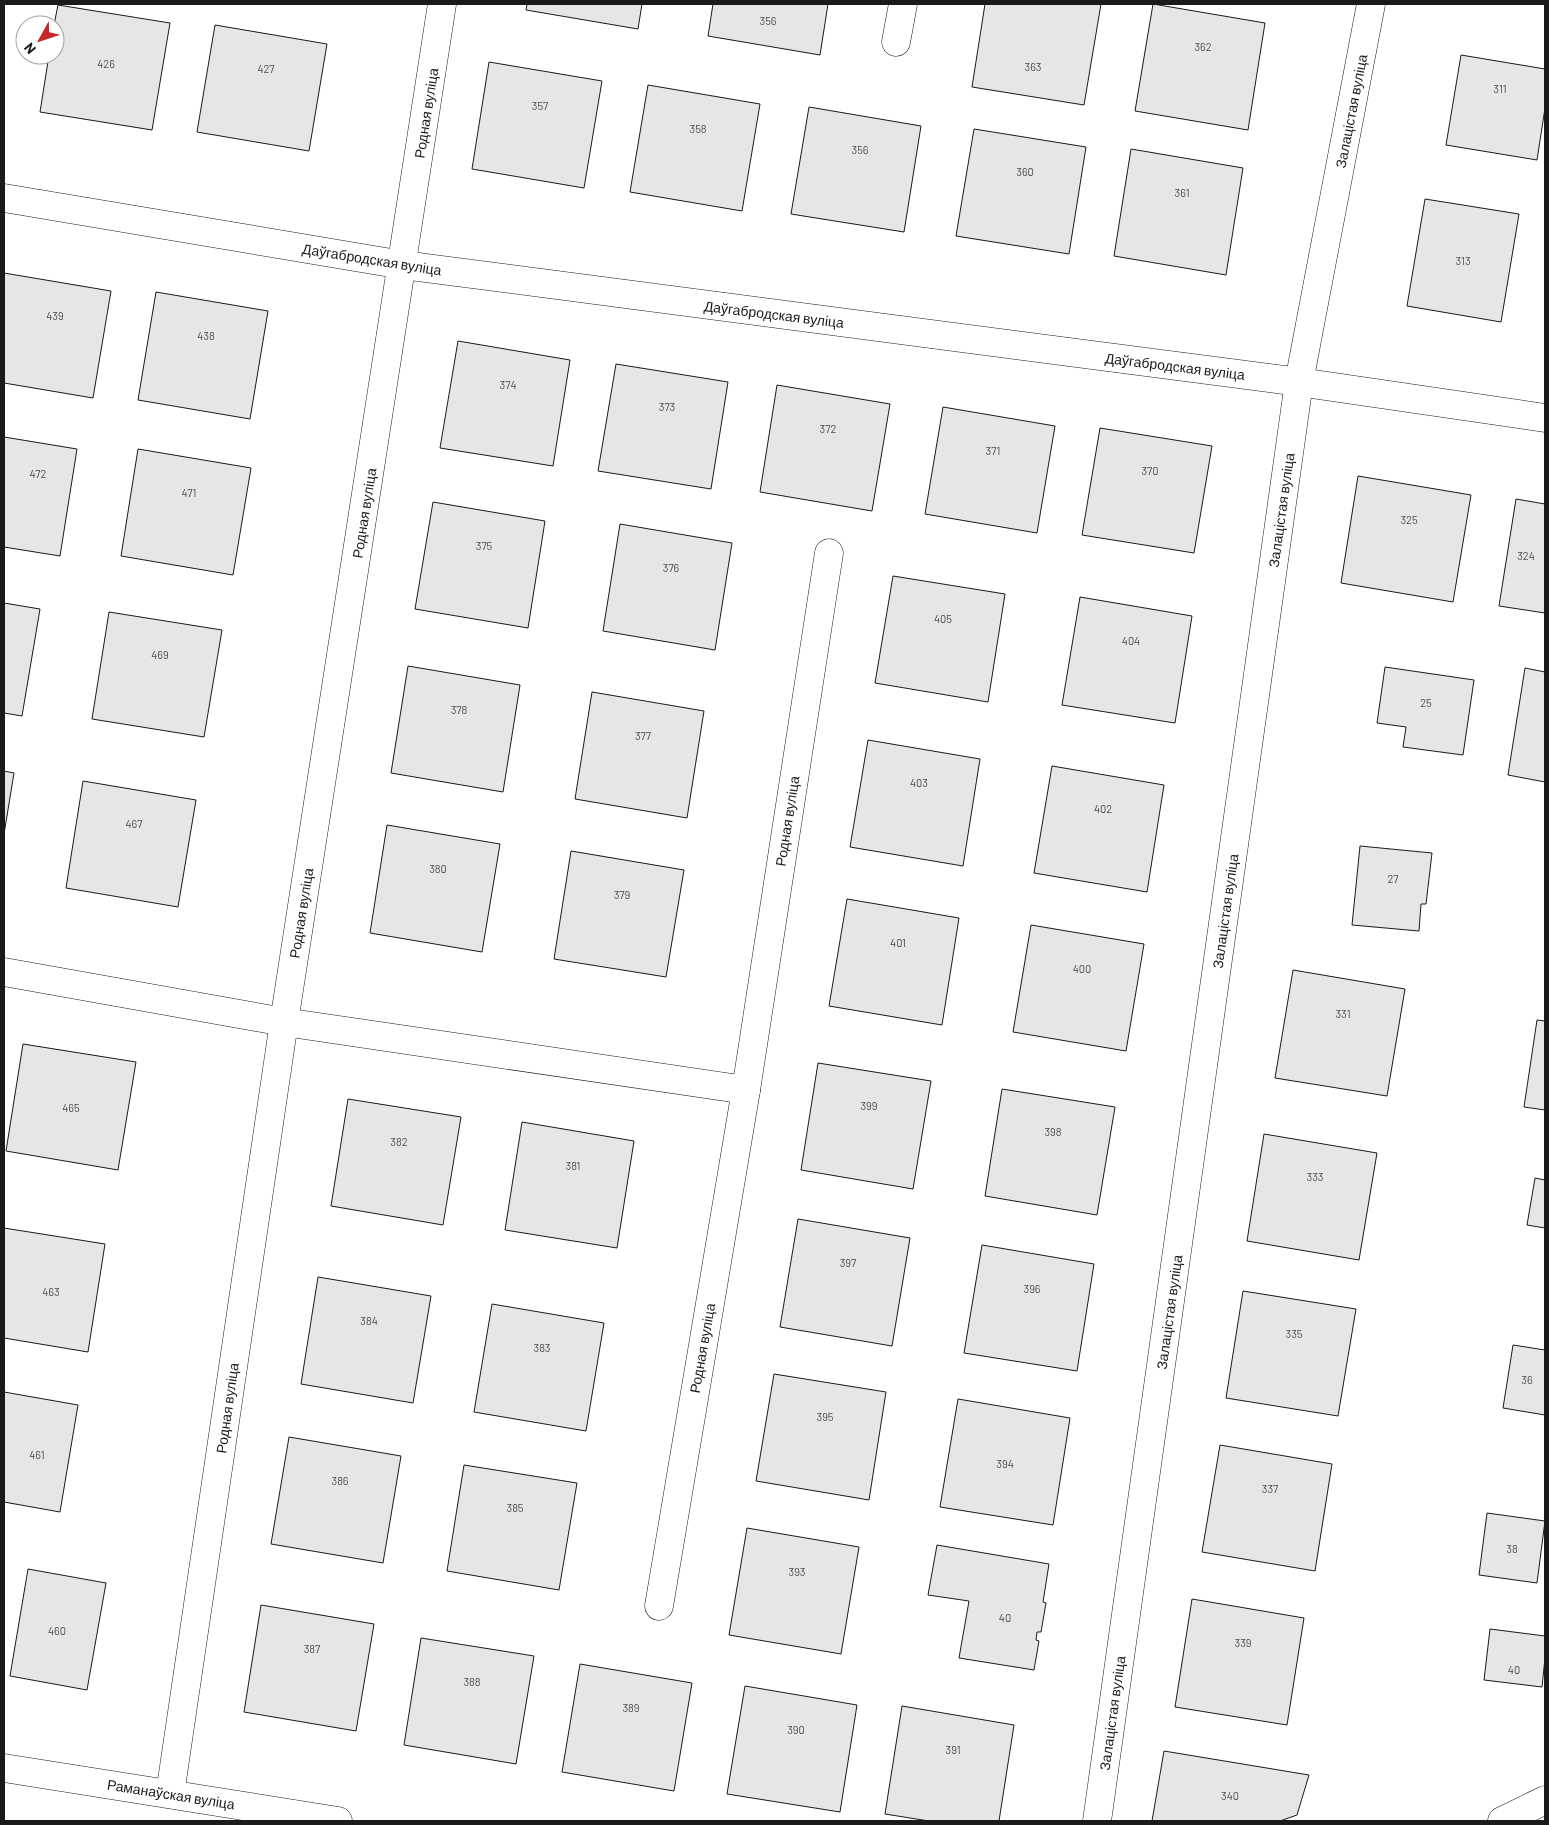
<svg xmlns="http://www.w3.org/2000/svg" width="1549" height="1825" font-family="Barlow,sans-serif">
  <rect width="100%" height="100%" fill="#fff"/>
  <!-- building -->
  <g fill="#e6e6e6" stroke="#1a1a1a">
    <path d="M 527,4 L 642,4 L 638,29 L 526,10 Z"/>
    <path d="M 713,4 L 828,4 L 820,55 L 708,36 Z"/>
    <path d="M 985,4 L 1101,4 L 1084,105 L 972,87 Z"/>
    <path d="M 1153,4 L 1265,23 L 1248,130 L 1135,111 Z"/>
    <path d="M 58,5 L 170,23 L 152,130 L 40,112 L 49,55 L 55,55 L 54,25 Z"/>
    <path d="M 215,25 L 327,44 L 309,151 L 197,132 Z"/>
    <path d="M 1461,55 L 1545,69 L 1545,108 L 1537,160 L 1446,145 Z"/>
    <path d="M 489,62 L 602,81 L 584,188 L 472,169 Z"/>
    <path d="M 648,85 L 760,104 L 742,211 L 630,192 Z"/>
    <path d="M 809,107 L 921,126 L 904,232 L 791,214 Z"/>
    <path d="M 974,129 L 1086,147 L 1069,254 L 956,236 Z"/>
    <path d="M 1131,149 L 1243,168 L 1226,275 L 1114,256 Z"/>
    <path d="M 1425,199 L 1519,214 L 1501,322 L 1407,306 Z"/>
    <path d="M 4,273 L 111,291 L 93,398 L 4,383 Z"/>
    <path d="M 156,292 L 268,311 L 250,419 L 138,400 Z"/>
    <path d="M 458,341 L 570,360 L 553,466 L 440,448 Z"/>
    <path d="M 616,364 L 728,382 L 711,489 L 598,471 Z"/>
    <path d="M 777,385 L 890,404 L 872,511 L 760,492 Z"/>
    <path d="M 943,407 L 1055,426 L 1037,533 L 925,514 Z"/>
    <path d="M 1100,428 L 1212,446 L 1194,553 L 1082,535 Z"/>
    <path d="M 4,437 L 77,449 L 60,556 L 4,547 Z"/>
    <path d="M 138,449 L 251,468 L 233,575 L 121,556 Z"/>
    <path d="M 1358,476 L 1471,495 L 1453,602 L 1341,583 Z"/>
    <path d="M 1516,499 L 1545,504 L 1545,613 L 1499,606 Z"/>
    <path d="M 433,502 L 545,521 L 528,628 L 415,609 Z"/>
    <path d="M 620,524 L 732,543 L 715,650 L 603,631 Z"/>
    <path d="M 893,576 L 1005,594 L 988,702 L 875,683 Z"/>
    <path d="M 1080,597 L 1192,616 L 1175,723 L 1062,705 Z"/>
    <path d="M 4,603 L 40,609 L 22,716 L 4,713 Z"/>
    <path d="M 109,612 L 222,630 L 204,737 L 92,719 Z"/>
    <path d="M 408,666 L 520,685 L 503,792 L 391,773 Z"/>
    <path d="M 1385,667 L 1474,680 L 1463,755 L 1403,747 L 1406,727 L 1377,723 Z"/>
    <path d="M 1525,668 L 1545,672 L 1545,782 L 1508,775 Z"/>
    <path d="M 592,692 L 704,711 L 687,818 L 575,799 Z"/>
    <path d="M 868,740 L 980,759 L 963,866 L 850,847 Z"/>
    <path d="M 1052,766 L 1164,785 L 1147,892 L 1034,873 Z"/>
    <path d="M 4,771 L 14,773 L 4,834 Z"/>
    <path d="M 83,781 L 196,800 L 178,907 L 66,888 Z"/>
    <path d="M 387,825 L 500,844 L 482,952 L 370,933 Z"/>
    <path d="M 1360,846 L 1432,853 L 1426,904 L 1421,904 L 1419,931 L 1352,925 Z"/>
    <path d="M 571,851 L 684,870 L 666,977 L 554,959 Z"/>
    <path d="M 847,899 L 959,918 L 942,1025 L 829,1006 Z"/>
    <path d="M 1031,925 L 1144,944 L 1126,1051 L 1013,1032 Z"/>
    <path d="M 1293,970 L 1405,989 L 1387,1096 L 1275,1078 Z"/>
    <path d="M 1537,1020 L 1545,1021 L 1545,1110 L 1524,1107 Z"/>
    <path d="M 23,1044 L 136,1062 L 118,1170 L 6,1151 Z"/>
    <path d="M 818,1063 L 931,1081 L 913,1189 L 801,1170 Z"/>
    <path d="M 1002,1089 L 1115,1107 L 1097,1215 L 985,1196 Z"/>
    <path d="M 348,1099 L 461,1117 L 443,1225 L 331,1206 Z"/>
    <path d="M 522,1122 L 634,1141 L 617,1248 L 505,1230 Z"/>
    <path d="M 1264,1134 L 1377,1153 L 1359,1260 L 1247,1241 Z"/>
    <path d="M 1535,1178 L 1545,1180 L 1545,1228 L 1527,1225 Z"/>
    <path d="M 798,1219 L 910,1238 L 892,1346 L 780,1327 Z"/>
    <path d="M 4,1228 L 105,1244 L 88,1352 L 4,1338 Z"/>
    <path d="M 982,1245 L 1094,1264 L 1077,1371 L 964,1353 Z"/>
    <path d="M 318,1277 L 431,1296 L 413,1403 L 301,1384 Z"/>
    <path d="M 1243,1291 L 1356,1309 L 1338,1416 L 1226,1398 Z"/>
    <path d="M 492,1304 L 604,1323 L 586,1431 L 474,1412 Z"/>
    <path d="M 1513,1345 L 1545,1350 L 1545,1415 L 1503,1408 Z"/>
    <path d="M 774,1374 L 886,1392 L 869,1500 L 756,1481 Z"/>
    <path d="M 4,1392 L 78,1405 L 60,1512 L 4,1502 Z"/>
    <path d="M 958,1399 L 1070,1418 L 1053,1525 L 940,1507 Z"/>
    <path d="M 289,1437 L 401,1456 L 383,1563 L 271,1544 Z"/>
    <path d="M 1220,1445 L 1332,1464 L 1315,1571 L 1202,1552 Z"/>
    <path d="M 464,1465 L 577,1483 L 559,1590 L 447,1571 Z"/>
    <path d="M 1487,1513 L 1545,1521 L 1537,1583 L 1479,1575 Z"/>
    <path d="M 747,1528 L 859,1547 L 841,1654 L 729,1635 Z"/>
    <path d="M 937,1545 L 1049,1564 L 1043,1602 L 1046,1603 L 1041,1632 L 1037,1632 L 1036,1640 L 1039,1641 L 1034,1670 L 959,1658 L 969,1601 L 928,1595 Z"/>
    <path d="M 28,1569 L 106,1583 L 87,1690 L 10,1676 Z"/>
    <path d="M 1192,1599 L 1304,1618 L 1287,1725 L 1175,1707 Z"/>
    <path d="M 261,1605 L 374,1624 L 356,1731 L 244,1712 Z"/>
    <path d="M 1490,1629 L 1545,1636 L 1545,1658 L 1542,1687 L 1484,1680 Z"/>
    <path d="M 421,1638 L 534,1656 L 516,1764 L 404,1745 Z"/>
    <path d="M 580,1664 L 692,1683 L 674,1791 L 562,1772 Z"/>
    <path d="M 745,1686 L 857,1705 L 840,1812 L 727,1794 Z"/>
    <path d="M 902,1706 L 1014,1725 L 999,1821 L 929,1821 L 885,1814 Z"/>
    <path d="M 1164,1751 L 1309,1775 L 1297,1815 L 1280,1821 L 1152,1821 Z"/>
  </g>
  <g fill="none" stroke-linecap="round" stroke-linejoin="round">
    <!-- minor casing -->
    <g stroke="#1a1a1a" stroke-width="29">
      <g id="minor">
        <path d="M 896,42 L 903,4"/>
        <path d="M 4,198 L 403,265 L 1299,382 L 1545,418"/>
        <path d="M 4,972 L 284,1022 L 746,1090 L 659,1606"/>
        <path d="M 746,1090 L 829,553"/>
        <path d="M 4,1768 L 338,1821"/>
        <path d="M 170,1794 L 284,1022 L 442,4"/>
        <path d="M 1097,1821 L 1299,382 L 1371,4"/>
        <path d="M 1502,1821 L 1545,1800"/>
      </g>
    </g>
    <!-- minor -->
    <use href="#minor" stroke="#fff" stroke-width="28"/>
  </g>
  <g text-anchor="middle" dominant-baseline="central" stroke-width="4" stroke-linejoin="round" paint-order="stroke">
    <!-- number labels -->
    <g font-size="11" fill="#4d4d4d">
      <text x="768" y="20">356</text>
      <text x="1203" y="46">362</text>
      <text x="106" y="63">426</text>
      <text x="1033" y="66">363</text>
      <text x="266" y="68">427</text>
      <text x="1500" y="88">311</text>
      <text x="540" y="105">357</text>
      <text x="698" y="128">358</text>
      <text x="860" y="149">356</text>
      <text x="1025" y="171">360</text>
      <text x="1182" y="192">361</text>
      <text x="1463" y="260">313</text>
      <text x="55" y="315">439</text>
      <text x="206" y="335">438</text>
      <text x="508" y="384">374</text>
      <text x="667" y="406">373</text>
      <text x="828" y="428">372</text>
      <text x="993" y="450">371</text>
      <text x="1150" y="470">370</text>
      <text x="38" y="473">472</text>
      <text x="189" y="492">471</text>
      <text x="1409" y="519">325</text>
      <text x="484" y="545">375</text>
      <text x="1526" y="555">324</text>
      <text x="671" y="567">376</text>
      <text x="943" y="618">405</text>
      <text x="1131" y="640">404</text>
      <text x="160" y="654">469</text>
      <text x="1426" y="702">25</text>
      <text x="459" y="709">378</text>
      <text x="643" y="735">377</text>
      <text x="919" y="782">403</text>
      <text x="1103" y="808">402</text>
      <text x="134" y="823">467</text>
      <text x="438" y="868">380</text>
      <text x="1393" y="878">27</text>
      <text x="622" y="894">379</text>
      <text x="898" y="942">401</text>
      <text x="1082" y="968">400</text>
      <text x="1343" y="1013">331</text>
      <text x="869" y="1105">399</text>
      <text x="71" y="1107">465</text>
      <text x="1053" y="1131">398</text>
      <text x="399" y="1141">382</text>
      <text x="573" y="1165">381</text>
      <text x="1315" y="1176">333</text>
      <text x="848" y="1262">397</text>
      <text x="1032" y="1288">396</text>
      <text x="51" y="1291">463</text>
      <text x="369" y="1320">384</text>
      <text x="1294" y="1333">335</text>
      <text x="542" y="1347">383</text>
      <text x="1527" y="1379">36</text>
      <text x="825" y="1416">395</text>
      <text x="37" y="1454">461</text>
      <text x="1005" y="1463">394</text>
      <text x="340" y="1480">386</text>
      <text x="1270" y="1488">337</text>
      <text x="515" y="1507">385</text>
      <text x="1512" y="1548">38</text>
      <text x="797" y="1571">393</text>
      <text x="1005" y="1617">40</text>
      <text x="57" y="1630">460</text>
      <text x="1243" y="1642">339</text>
      <text x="312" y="1648">387</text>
      <text x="1514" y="1669">40</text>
      <text x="472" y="1681">388</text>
      <text x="631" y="1707">389</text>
      <text x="796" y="1729">390</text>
      <text x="953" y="1749">391</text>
      <text x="1230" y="1795">340</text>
    </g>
    <!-- street labels -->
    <g font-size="14" fill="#1a1a1a" stroke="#fff">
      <text transform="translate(1351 111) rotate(-79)">Залацістая вуліца</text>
      <text transform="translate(426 113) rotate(-81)">Родная вуліца</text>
      <text transform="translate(372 259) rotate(9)">Даўгабродская вуліца</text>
      <text transform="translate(774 314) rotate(7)">Даўгабродская вуліца</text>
      <text transform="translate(1175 366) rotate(7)">Даўгабродская вуліца</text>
      <text transform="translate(1281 510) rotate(-82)">Залацістая вуліца</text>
      <text transform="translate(364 513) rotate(-81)">Родная вуліца</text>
      <text transform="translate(787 821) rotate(-81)">Родная вуліца</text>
      <text transform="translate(1225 911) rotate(-82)">Залацістая вуліца</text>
      <text transform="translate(301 913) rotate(-81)">Родная вуліца</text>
      <text transform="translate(1169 1312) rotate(-82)">Залацістая вуліца</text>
      <text transform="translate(702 1348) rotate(-80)">Родная вуліца</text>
      <text transform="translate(227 1408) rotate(-82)">Родная вуліца</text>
      <text transform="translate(1112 1713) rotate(-82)">Залацістая вуліца</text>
      <text transform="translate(171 1794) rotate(9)">Раманаўская вуліца</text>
    </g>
  </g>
  <!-- border -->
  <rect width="1549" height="1825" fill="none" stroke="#1a1a1a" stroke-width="10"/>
  <!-- north arrow -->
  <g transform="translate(40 40) rotate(230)"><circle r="24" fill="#ffffff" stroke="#a3a3a3"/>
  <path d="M0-4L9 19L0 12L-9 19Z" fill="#c62828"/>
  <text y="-8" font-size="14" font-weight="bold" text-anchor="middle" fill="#1a1a1a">N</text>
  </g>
</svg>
